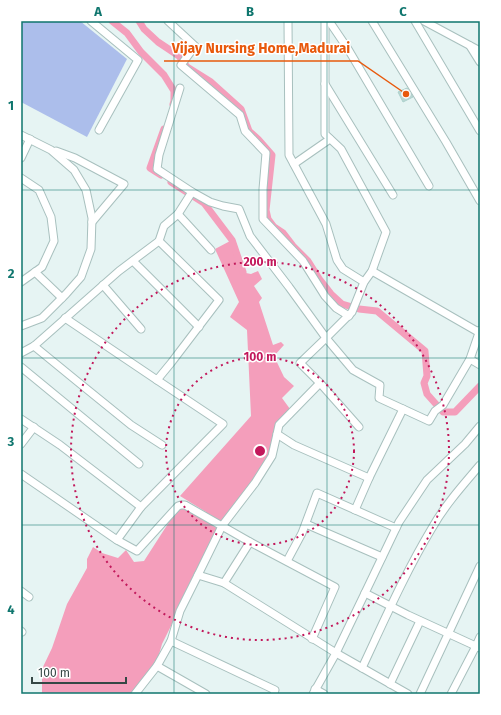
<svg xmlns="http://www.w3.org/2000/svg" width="501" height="715" font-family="'Fira Sans',sans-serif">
  <rect width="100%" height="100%" fill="#e6f4f3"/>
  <!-- green -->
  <path fill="#acbeeb" d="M 21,21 L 80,21 L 127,59 L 87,137 L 21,102 Z"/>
  <!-- water -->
  <path fill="#f49ebb" d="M 232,240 L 239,263 L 246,273 L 251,274 L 258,271 L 262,279 L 254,286 L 262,298 L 259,302 L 273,345 L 281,342 L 284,345 L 274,356 L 284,377 L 294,386 L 282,398 L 290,409 L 277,423 L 271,455 L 252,484 L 222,522 L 211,516 L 219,530 L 162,644 L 158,658 L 135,691 L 130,694 L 42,694 L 42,669 L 52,648 L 67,604 L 87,568 L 87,559 L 93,547 L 102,553 L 118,558 L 126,550 L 134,562 L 144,561 L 171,519 L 181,507 L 188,509 L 204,516 L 206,512 L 180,496 L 251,416 L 247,330 L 230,317 L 239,302 L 215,249 Z"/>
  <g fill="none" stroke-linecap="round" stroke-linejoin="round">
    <!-- canal -->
    <g stroke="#f49ebb" stroke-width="7">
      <path d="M 112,21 L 127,33 L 141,52 L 164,75 L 174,91 L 174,101 L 173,104"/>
      <path d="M 139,21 L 144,29 L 158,42 L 179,56 L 187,67 L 211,82 L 241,109 L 249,131 L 258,139 L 272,155 L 266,210 L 268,219 L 274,227 L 283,233 L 293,246 L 308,261 L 320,280 L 331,294 L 342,304 L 359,309 L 377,311 L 425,351 L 427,376 L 424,383 L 427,394 L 443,412 L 455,412 L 480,386"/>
      <path d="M 161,175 L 150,168 L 164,129"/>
      <path d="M 171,182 L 204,203 L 232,240 L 243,272"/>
    </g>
  </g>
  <!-- building -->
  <path fill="#bad6d2" stroke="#add1cd" d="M 407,88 L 413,97 L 403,102 L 398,92 Z"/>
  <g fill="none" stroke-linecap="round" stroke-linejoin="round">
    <!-- minor casing -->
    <g stroke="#a8c0be" stroke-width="9">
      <g id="minor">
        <path d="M 91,21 L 138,60 L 99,130"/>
        <path d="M 168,21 L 195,46 L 181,65 L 240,115 L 245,131 L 266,153 L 263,189 L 263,219 L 303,261 L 325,296 L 336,308 L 349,316"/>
        <path d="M 288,21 L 289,155 L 326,224 L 337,260 L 343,269 L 364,282"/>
        <path d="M 325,21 L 325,134 L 341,149 L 386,232 L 372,271 L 364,282 L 352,312 L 326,338 L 353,370 L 380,385 L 379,398 L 403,409"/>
        <path d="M 329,21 L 348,49 L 429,186"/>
        <path d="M 372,21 L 446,142 L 480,201"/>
        <path d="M 415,21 L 480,131"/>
        <path d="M 424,21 L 480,51"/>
        <path d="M 470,46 L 480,62"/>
        <path d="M 325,84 L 393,195"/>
        <path d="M 21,135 L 51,150 L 74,170 L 86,190 L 92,218 L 91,249 L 81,277 L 66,294 L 42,318 L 21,326"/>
        <path d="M 56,151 L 75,158 L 124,184 L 92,222"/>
        <path d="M 21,158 L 30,139"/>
        <path d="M 294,164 L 330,139"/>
        <path d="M 21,178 L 39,190 L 51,217 L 54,241 L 42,267 L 21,282"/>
        <path d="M 192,192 L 210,202 L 223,206 L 239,209 L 250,236 L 289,287 L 326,338 L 300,363 L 320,383 L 359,427"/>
        <path d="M 178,214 L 192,192 L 157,169 L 159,155 L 180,88"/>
        <path d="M 133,261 L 199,327"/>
        <path d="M 372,271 L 480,333"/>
        <path d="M 35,272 L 62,298"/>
        <path d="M 103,285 L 141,329"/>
        <path d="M 65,318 L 157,380 L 171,363 L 219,300 L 159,241"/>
        <path d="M 34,346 L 78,382 L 131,425 L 162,445"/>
        <path d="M 21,353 L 34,346 L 119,271 L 159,241 L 164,226 L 178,214 L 211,250"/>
        <path d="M 470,359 L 480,365"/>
        <path d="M 21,367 L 139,464"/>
        <path d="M 320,383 L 279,425 L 277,434 L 294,445 L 369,478 L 403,409 L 429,421 L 435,411 L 443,405 L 470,359 L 480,330"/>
        <path d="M 21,419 L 60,445 L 141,507 L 223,424 L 157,380"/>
        <path d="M 480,426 L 465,444 L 427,480 L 399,522 L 365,593 L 408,615 L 480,648"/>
        <path d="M 21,444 L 34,427"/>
        <path d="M 21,474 L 117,540 L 141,507"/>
        <path d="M 355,510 L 369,478"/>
        <path d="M 306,524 L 382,557"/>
        <path d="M 117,540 L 137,551 L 178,506 L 181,505 L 185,505 L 250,542 L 335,587 L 312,639"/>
        <path d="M 250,542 L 224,583 L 336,653 L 408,694"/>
        <path d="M 287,561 L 302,533 L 317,493 L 396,528"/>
        <path d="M 198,575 L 224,583"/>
        <path d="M 21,591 L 29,597"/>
        <path d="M 21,631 L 22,632"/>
        <path d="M 171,641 L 180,611 L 198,575 L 222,526 L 255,483 L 272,456 L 277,434"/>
        <path d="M 157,666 L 206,694"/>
        <path d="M 362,668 C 384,621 405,573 432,528 C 445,505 463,485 480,465"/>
        <path d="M 390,684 L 420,621"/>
        <path d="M 315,689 L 324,694"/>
        <path d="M 135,694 L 157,666 L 171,641 L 275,690 L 274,694"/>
        <path d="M 313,694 L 336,653 L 365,593"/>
        <path d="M 420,694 L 480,566"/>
        <path d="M 451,694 L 476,646 L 480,637"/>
      </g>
    </g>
    <!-- minor -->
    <use href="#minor" stroke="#fff" stroke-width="7"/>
  </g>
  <!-- grid -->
  <path fill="none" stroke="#0f766e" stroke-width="1" stroke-opacity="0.55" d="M 174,21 L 174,694M 327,21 L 327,694M 21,190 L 480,190M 21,358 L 480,358M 21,525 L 480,525"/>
  <!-- distance rings -->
  <g fill="none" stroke="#c2185b" stroke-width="2" stroke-dasharray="2 4">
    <circle cx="260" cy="451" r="94"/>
    <circle cx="260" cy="451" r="189"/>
  </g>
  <circle cx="260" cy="451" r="6" fill="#c2185b" stroke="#fff" stroke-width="2"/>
  <g font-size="12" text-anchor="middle" font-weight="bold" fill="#c2185b" stroke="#fff" stroke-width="3" stroke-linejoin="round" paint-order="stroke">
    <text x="260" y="266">200 m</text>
    <text x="260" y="361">100 m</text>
  </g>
  <!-- callouts -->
  <path fill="none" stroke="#e8590c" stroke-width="1.5" d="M406 94L358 61H164"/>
  <circle fill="#e8590c" stroke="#fff" stroke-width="1.5" cx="406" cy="94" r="4"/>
  <g font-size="14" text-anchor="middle" font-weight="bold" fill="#e8590c" stroke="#fff" stroke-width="3" stroke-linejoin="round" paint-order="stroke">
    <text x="261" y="53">Vijay Nursing Home,Madurai</text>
  </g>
  <!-- border -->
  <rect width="501" height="715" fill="none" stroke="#ffffff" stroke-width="44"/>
  <!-- scale -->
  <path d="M32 677v6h94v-6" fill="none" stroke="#354745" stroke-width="2"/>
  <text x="38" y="677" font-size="12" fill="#354745" stroke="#ffffff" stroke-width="3" paint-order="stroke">100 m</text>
  <rect x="22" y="22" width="457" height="671" fill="none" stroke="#0f766e" stroke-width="1.5"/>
  <g font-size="13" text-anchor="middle" font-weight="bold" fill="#0f766e">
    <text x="98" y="16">A</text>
    <text x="250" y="16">B</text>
    <text x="403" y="16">C</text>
    <text x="11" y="110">1</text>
    <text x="11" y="278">2</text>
    <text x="11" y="446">3</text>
    <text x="11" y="614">4</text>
  </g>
</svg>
